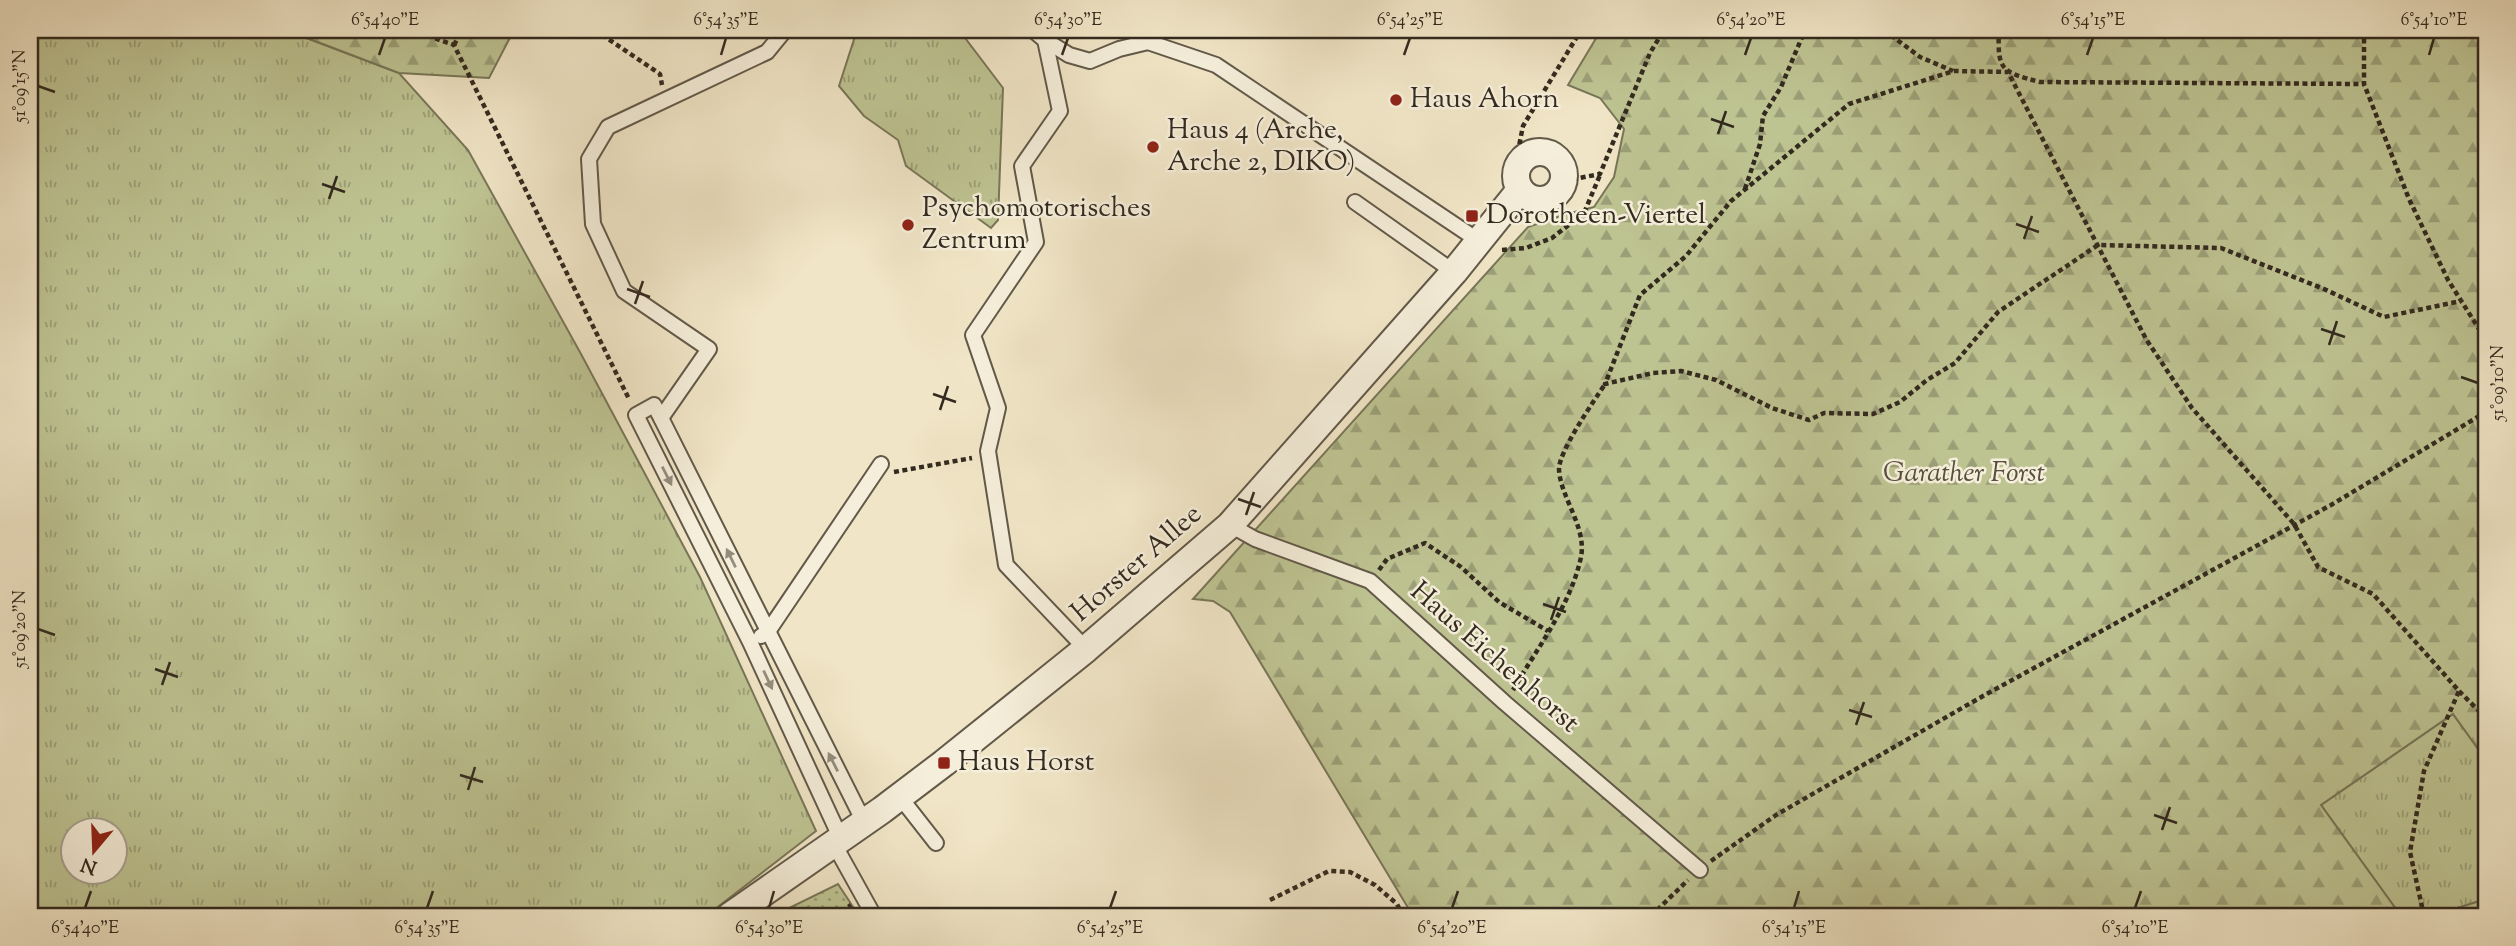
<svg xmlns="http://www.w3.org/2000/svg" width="2516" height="946" font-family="'Sorts Mill Goudy',serif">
  <defs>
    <pattern id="grass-tufts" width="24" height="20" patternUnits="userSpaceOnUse" patternTransform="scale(1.75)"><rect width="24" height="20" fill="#bec392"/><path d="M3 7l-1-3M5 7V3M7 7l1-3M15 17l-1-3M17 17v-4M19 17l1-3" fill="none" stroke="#9b9f77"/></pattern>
    <pattern id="forest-firs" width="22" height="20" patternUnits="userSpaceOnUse" patternTransform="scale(1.75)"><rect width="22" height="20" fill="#bec392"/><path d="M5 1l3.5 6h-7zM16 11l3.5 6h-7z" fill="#9b9f77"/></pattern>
    <pattern id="park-dots" width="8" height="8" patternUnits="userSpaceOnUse" patternTransform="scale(1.75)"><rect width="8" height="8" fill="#bec392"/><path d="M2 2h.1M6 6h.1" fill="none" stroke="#9b9f77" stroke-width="1.8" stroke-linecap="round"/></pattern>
  </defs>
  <rect width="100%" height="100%" fill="#f0e5c6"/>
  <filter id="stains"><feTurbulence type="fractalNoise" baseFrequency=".00286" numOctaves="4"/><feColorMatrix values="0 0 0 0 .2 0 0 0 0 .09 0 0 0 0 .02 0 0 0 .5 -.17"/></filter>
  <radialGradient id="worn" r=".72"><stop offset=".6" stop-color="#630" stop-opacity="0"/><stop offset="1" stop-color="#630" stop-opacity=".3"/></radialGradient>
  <!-- grass -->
  <g fill="url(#grass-tufts)" stroke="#787658" stroke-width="2" fill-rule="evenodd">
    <path d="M 30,30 L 285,30 L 399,73 L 468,150 L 581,354 L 700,577 L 816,831 L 706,916 L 30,916 ZM 74,830 L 116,830 L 116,872 L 74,872 Z"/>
    <path d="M 857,30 L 959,30 L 1003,88 L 998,220 L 991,228 L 906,166 L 898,140 L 864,116 L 839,86 Z"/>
    <path d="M 2453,714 L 2486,760 L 2486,899 L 2432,916 L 2401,916 L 2321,805 Z"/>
  </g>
  <!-- forest -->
  <g fill="url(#forest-firs)" stroke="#787658" stroke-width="2">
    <path d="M 286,30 L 514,30 L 489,78 L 399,73 Z"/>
    <path d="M 1601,30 L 2486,30 L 2486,760 L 2453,714 L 2321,805 L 2401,916 L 1413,916 L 1230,612 L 1213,601 L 1193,599 L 1528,227 L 1563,215 L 1594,207 L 1614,177 L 1624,129 L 1600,98 L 1568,85 Z"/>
    <path d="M 2486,899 L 2486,916 L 2432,916 Z"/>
  </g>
  <!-- park -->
  <path fill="url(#park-dots)" stroke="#787658" stroke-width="2" d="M 838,884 L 859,916 L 772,916 L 773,916 Z"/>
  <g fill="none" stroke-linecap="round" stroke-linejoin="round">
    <!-- lane casing -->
    <g stroke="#625949" stroke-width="18">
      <g id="lane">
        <path d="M 1033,30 L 1045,40 L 1060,111 L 1022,166 L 1036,242 L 973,335 L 998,408 L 988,451 L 1006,565 L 1086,649"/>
        <path d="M 1045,40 L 1069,55 L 1090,61 L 1119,49 L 1148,42 L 1216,65 L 1479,241"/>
        <path d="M 1355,202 L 1454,272"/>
        <path d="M 661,418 L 709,349 L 624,291 L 593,224 L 589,159 L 608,127 L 767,52 L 785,30"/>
        <path d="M 1230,525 L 1255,539 L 1370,581 L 1505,703 L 1700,870"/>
        <path d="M 761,636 L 767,633 L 881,464"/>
        <path d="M 900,797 L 936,843"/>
        <path d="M 841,839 L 750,642 L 636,415 L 654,405 L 661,418 L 864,822"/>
        <path d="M 834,844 L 874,916"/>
      </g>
    </g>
    <!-- street casing -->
    <g stroke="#625949" stroke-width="30">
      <g id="street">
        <circle cx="1540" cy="176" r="24"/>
        <path d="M 730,916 L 882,810 L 944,763 L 1086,649 L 1230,525 L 1454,272 L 1520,190"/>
      </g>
    </g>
    <!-- path -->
    <g stroke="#332a1f" stroke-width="4.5" stroke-dasharray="5 3.5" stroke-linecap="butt">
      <path d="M 411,30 L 454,45 L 629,399"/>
      <path d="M 595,30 L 660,74 L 662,85"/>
      <path d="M 1884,30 L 1920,57 L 1953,71"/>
      <path d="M 1999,30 C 1997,71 2002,72 2040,82 L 2364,84"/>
      <path d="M 2364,30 L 2364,84 L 2409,199 L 2448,280 L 2486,340"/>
      <path d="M 454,45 L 462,30"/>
      <path d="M 1521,161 L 1519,146 L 1523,126 L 1581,30"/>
      <path d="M 1564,181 L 1600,174 L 1650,53 L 1664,30"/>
      <path d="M 1745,189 L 1760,144 L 1763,116 L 1781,87 L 1805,30"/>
      <path d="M 1502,250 L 1526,248 L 1552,238 L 1584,213 L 1600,175"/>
      <path d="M 894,472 L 972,458"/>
      <path d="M 1379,570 L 1387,559 L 1425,543 L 1461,567 L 1499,602 L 1548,631"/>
      <path d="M 1513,690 C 1537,648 1571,605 1581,557 C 1587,527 1560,497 1559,469 C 1559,451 1594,401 1605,384"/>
      <path d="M 2459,691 L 2486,718"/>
      <path d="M 1711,861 L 1776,815 L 1983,696 L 2331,505 L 2486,412"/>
      <path d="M 1270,900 L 1329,871 L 1350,872 L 1375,885 L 1397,904 L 1403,916"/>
      <path d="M 834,916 L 851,905"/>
      <path d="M 1651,916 L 1688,880"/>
      <path d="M 2424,916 L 2410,852 L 2424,771 L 2459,691 L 2373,594 L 2318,567 L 2294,524 L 2192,408 L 2146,339 L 2008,72 L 1954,71 L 1849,104 L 1731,201 L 1686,256 L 1640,295 L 1605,384 L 1653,373 L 1681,371 L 1716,380 L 1772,408 L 1809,420 L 1824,413 L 1873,414 L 1900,402 L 1927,380 L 1955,363 L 1998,312 L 2098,245 L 2221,248 L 2324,289 L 2384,317 L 2461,301"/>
    </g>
    <!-- lane -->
    <use href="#lane" stroke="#f5eeda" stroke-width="14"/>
    <!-- street -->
    <use href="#street" stroke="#f5eeda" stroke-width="26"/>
  </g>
  <!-- one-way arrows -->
  <defs><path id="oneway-solid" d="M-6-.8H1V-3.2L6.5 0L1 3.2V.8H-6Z" transform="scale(1.75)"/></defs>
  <g fill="#948c7c">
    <use href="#oneway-solid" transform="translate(667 476) rotate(63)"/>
    <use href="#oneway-solid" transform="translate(731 558) rotate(-116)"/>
    <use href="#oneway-solid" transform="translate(768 680) rotate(65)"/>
    <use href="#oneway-solid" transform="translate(833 762) rotate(-117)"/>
  </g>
  <!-- ticks -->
  <path fill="none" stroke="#332a1f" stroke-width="2.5" d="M 379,55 L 385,38M 721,55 L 726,38M 1062,55 L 1068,38M 1404,55 L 1410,38M 1745,55 L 1751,38M 2087,55 L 2093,38M 2429,55 L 2434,38M 38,86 L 55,92M 1711,119 L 1734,127M 1718,134 L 1726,111M 322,184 L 345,192M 329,199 L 337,176M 2016,224 L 2039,232M 2024,239 L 2032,216M 627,289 L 650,297M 635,304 L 643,281M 2321,329 L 2345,337M 2329,345 L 2337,321M 2461,377 L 2478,383M 933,394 L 956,402M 940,410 L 948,386M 1238,499 L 1261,507M 1246,515 L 1254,492M 1543,604 L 1566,612M 1551,620 L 1559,597M 38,629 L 55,635M 155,669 L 178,677M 162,685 L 170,662M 1849,710 L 1872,717M 1856,725 L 1864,702M 460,775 L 483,782M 468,790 L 475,767M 2154,815 L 2177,823M 2162,830 L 2170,807M 85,908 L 91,891M 427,908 L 433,891M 769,908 L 774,891M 1110,908 L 1116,891M 1452,908 L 1458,891M 1794,908 L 1799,891M 2135,908 L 2141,891"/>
  <!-- markers -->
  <g fill="#8f2418" stroke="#f5eeda" stroke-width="2.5">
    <circle cx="1396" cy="100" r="7"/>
    <circle cx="1153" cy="147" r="7"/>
    <rect x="1465" y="209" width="14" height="14" rx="3.5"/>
    <circle cx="908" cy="225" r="7"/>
    <rect x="937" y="756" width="14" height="14" rx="3.5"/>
  </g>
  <g text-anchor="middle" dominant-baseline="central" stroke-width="5" stroke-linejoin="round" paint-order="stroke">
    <!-- poi labels -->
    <g font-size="28" fill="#332a1f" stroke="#f5eeda" text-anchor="start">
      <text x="1410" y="100">Haus Ahorn</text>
      <text x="1167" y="131">Haus 4 (Arche,<tspan x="1167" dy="32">Arche 2, DIKO)</tspan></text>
      <text x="922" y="209">Psychomotorisches<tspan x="922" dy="32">Zentrum</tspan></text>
      <text x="1486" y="216">Dorotheen-Viertel</text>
      <text x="958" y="763">Haus Horst</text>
    </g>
    <!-- park labels -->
    <g font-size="28" font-style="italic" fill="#56503c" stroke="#f5eeda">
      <text x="1964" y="474">Garather Forst</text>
    </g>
    <!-- street labels -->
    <g font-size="28" fill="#332a1f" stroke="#f5eeda">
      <text transform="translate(1137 564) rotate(-41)">Horster Allee</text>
      <text transform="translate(1494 658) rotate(41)">Haus Eichenhorst</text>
    </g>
  </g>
  <!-- margin -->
  <rect width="2516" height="946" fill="none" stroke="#f0e5c6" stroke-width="77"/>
  <!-- north arrow -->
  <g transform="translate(94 851) rotate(199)"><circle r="33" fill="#f5eeda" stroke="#a7a08f" stroke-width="2"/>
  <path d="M0-5L12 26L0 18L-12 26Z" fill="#8f2418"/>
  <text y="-10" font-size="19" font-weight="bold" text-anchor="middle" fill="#332a1f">N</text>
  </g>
  <rect x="38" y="38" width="2440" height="870" fill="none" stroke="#332a1f" stroke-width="2.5"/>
  <g font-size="18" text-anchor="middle" fill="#332a1f">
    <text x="385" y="25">6°54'40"E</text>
    <text x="726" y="25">6°54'35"E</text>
    <text x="1068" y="25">6°54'30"E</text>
    <text x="1410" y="25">6°54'25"E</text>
    <text x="1751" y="25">6°54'20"E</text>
    <text x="2093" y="25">6°54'15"E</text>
    <text x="2434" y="25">6°54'10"E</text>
    <text transform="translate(19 86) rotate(-90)" y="6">51°09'15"N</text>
    <text transform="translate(2497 383) rotate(-90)" y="6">51°09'10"N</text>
    <text transform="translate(19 629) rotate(-90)" y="6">51°09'20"N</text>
    <text x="85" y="933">6°54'40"E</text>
    <text x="427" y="933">6°54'35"E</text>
    <text x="769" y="933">6°54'30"E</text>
    <text x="1110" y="933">6°54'25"E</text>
    <text x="1452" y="933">6°54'20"E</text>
    <text x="1794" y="933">6°54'15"E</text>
    <text x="2135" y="933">6°54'10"E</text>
  </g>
  <rect width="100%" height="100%" filter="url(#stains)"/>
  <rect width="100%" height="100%" fill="url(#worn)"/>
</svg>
